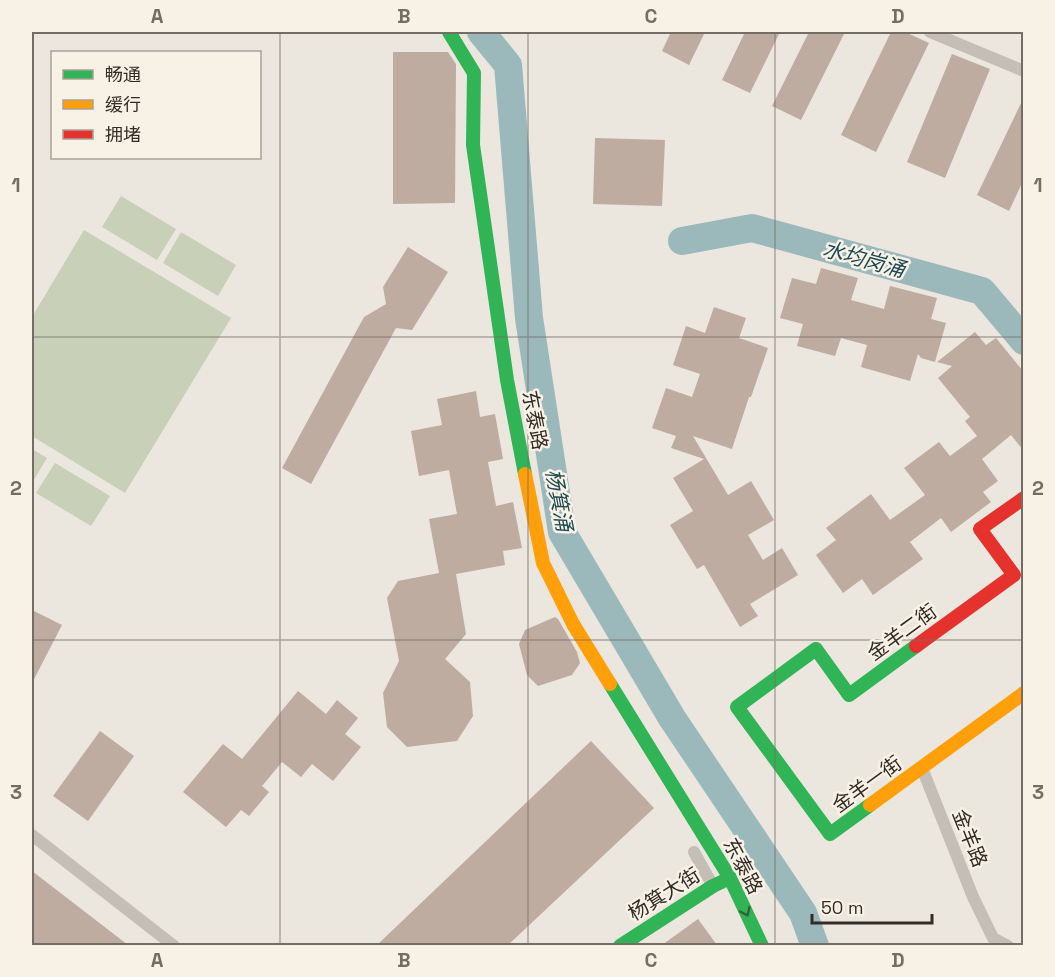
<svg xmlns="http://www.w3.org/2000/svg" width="1055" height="977" font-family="'Space Grotesk','Noto Sans SC',sans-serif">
  <rect width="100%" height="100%" fill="#ebe6de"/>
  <!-- pitch -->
  <g fill="#c9d0b8">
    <path d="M 121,196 L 176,229 L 157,260 L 102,227 Z"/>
    <path d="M 84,230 L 231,318 L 125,493 L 32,436 L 32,317 Z"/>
    <path d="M 181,232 L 236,265 L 218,296 L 163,263 Z"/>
    <path d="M 32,449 L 47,458 L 32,483 Z"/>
    <path d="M 55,463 L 110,496 L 91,526 L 36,493 Z"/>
  </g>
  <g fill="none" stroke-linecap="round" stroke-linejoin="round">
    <!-- river -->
    <g stroke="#9bb8bb" stroke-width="28">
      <path d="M 481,32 L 508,65 L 529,318 L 562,532 L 672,718 L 803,913 L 815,946"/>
      <path d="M 682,241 L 752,228 L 982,291 L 1024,341"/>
    </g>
  </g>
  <!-- building -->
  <g fill="#beaca0">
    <path d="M 671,32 L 705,32 L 689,65 L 662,51 Z"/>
    <path d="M 745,32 L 780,32 L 750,93 L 722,80 Z"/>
    <path d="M 809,32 L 845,32 L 801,120 L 772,106 Z"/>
    <path d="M 891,32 L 905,32 L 929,43 L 876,152 L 841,135 Z"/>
    <path d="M 393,52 L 448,52 L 456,64 L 455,203 L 393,204 Z"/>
    <path d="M 952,54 L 990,69 L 945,178 L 907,162 Z"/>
    <path d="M 1023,99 L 1023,181 L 1009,211 L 977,195 Z"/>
    <path d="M 595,138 L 665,140 L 662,206 L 593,204 Z"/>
    <path d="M 408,247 L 448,272 L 412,330 L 396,328 L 311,484 L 282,468 L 364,317 L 386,304 L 383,287 Z"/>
    <path d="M 821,268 L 858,278 L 851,300 L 884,309 L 890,286 L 937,298 L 931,319 L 946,323 L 935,362 L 921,358 L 918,354 L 910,381 L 861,367 L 867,345 L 841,338 L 835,356 L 797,346 L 803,324 L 780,318 L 792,278 L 816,284 Z"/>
    <path d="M 714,307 L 746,318 L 739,338 L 768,348 L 751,397 L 749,397 L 732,449 L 693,436 L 728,495 L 751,481 L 774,520 L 748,535 L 763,560 L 782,548 L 798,575 L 750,604 L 758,616 L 740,627 L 704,565 L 697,569 L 670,525 L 693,511 L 673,478 L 704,459 L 671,448 L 676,436 L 652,428 L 666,388 L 692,397 L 700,374 L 673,365 L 686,326 L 705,333 Z"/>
    <path d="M 975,332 L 986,345 L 996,338 L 1023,371 L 1023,450 L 1011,435 L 982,459 L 998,481 L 983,492 L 991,502 L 951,532 L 941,518 L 910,542 L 923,559 L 873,595 L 862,579 L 843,593 L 816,555 L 836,540 L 826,528 L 871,494 L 890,520 L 925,495 L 904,468 L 939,442 L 950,456 L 977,436 L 965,421 L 970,417 L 938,378 L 952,366 L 937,362 Z"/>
    <path d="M 476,391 L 480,417 L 495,414 L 503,459 L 488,462 L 496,506 L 513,502 L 522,548 L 503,551 L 505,565 L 456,574 L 466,634 L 445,659 L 470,682 L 473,716 L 457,741 L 407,747 L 387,727 L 383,693 L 399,661 L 387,598 L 398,581 L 439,573 L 429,519 L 457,514 L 449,470 L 419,476 L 411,431 L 442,425 L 437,399 Z"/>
    <path d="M 32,610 L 62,625 L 32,683 Z"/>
    <path d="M 555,617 L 558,619 L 577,652 L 580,663 L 572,675 L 538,686 L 527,675 L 519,644 L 525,630 Z"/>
    <path d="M 298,691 L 326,714 L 337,700 L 358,718 L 345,734 L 361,747 L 333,781 L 312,764 L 301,777 L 282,762 L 262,786 L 269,792 L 249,816 L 241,810 L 226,827 L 183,792 L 223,744 L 242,759 Z"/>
    <path d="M 100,731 L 134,756 L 88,821 L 53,796 Z"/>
    <path d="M 591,741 L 654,808 L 508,945 L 377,945 Z"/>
    <path d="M 32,871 L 128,945 L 32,945 Z"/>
    <path d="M 698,919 L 717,945 L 662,945 Z"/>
  </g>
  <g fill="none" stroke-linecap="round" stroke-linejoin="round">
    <!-- street -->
    <g stroke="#c4beb7" stroke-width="12">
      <path d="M 930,32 L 1024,71"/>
      <path d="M 922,768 L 973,897 L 993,938 L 1008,946"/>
      <path d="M 32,835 L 174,946"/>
      <path d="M 694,852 L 713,886"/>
    </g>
    <!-- fast -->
    <g stroke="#30b455" stroke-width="14">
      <path d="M 449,32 L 474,73 L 473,145 L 507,380 L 525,474"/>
      <path d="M 610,684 L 730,878 L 762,946"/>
      <path d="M 870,805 L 830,834 L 737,707 L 816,649 L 849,695 L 916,646"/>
      <path d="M 620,946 L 713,886 L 730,878"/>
    </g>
    <!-- slow -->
    <g stroke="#ff9f0a" stroke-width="14">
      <path d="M 525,474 L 543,563 L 573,624 L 610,684"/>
      <path d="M 870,805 L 1024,693"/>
    </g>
    <!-- jam -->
    <path stroke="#e5322d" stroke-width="14" d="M 916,646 L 1014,575 L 980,529 L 1024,498"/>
  </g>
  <!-- one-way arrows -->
  <defs><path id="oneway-chevron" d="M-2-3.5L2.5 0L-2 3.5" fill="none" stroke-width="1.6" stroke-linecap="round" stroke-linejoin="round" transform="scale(1.5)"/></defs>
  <use stroke="#326239" href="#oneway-chevron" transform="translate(746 912) rotate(65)"/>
  <!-- grid -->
  <path fill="none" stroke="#746d66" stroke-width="1.5" stroke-opacity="0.55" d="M 280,32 L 280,946M 528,32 L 528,946M 775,32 L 775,946M 32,337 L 1024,337M 32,640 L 1024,640"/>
  <g text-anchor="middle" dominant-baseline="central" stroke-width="5" stroke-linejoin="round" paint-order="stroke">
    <!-- street labels -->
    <g font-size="20" fill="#342c26" stroke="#f8f1e5">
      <text transform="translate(535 420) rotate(79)">东泰路</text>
      <text transform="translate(902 632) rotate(-36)">金羊二街</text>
      <text transform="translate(867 784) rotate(-36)">金羊一街</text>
      <text transform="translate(970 838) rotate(68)">金羊路</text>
      <text transform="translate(743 866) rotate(62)">东泰路</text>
      <text transform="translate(664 894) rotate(-32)">杨箕大街</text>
    </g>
    <!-- water labels -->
    <g font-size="21" font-style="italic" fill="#1d4a53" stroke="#f8f1e5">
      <text transform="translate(864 259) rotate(15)">水均岗涌</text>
      <text transform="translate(559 500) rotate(79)">杨箕涌</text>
    </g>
  </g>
  <!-- border -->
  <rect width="1055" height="977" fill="none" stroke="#f8f1e5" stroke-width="66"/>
  <!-- legend -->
  <rect x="51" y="51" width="210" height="108" fill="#f8f1e5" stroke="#aaa299" stroke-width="1.5"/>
  <rect x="63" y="70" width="30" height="9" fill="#30b455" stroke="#aaa299" stroke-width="1.5"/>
  <text x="105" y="81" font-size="18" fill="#342c26">畅通</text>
  <rect x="63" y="100" width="30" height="9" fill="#ff9f0a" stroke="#aaa299" stroke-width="1.5"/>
  <text x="105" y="111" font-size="18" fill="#342c26">缓行</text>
  <rect x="63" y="130" width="30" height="9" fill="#e5322d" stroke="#aaa299" stroke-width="1.5"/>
  <text x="105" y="141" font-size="18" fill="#342c26">拥堵</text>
  <!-- scale -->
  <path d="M812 914v9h120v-9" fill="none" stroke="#342c26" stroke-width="3"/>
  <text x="821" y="914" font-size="18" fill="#342c26" stroke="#f8f1e5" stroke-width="4.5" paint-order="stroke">50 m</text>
  <rect x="33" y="33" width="989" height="911" fill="none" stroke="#746d66" stroke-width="2"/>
  <g font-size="20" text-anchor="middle" font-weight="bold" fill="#746d66">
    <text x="157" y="23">A</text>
    <text x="404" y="23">B</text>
    <text x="651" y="23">C</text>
    <text x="898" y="23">D</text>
    <text x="16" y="192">1</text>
    <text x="1038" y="192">1</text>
    <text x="16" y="495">2</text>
    <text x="1038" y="495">2</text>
    <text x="16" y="799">3</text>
    <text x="1038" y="799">3</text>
    <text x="157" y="967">A</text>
    <text x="404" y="967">B</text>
    <text x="651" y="967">C</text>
    <text x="898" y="967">D</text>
  </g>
</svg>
